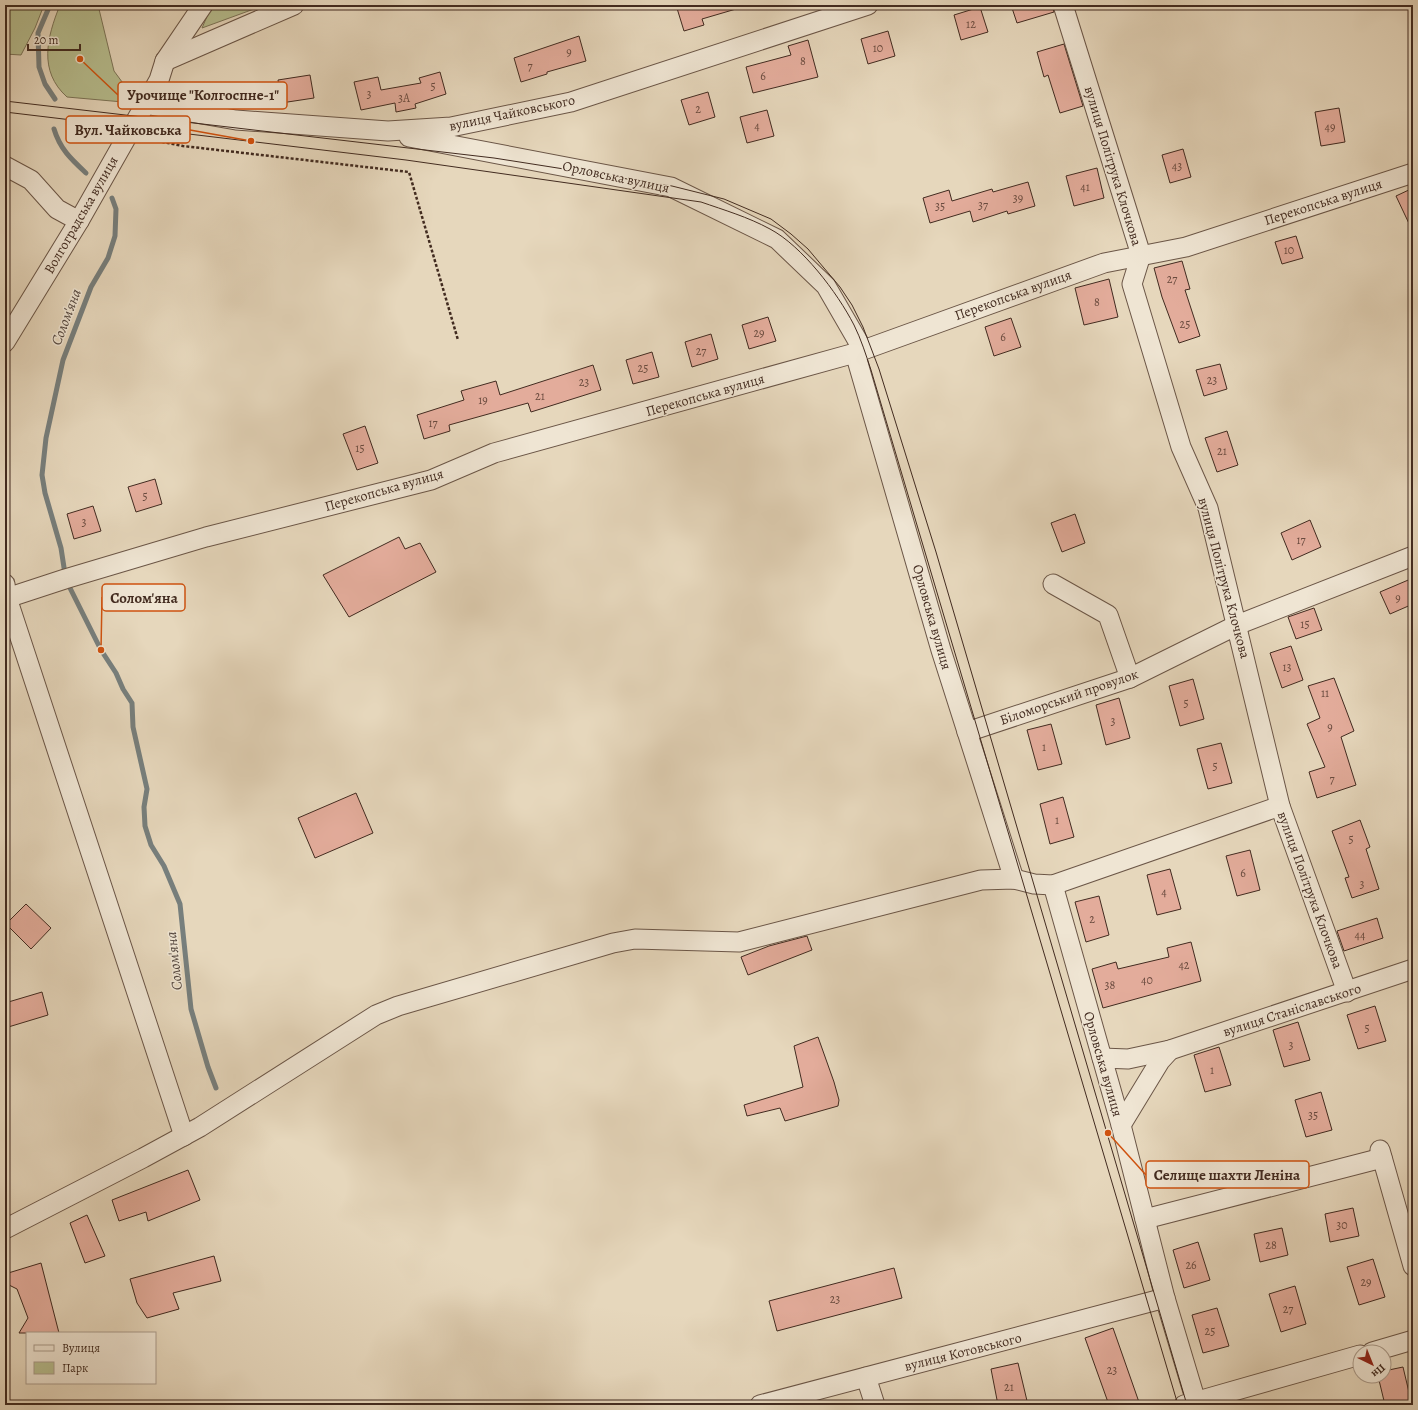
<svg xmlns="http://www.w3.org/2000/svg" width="1418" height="1410" font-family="Alegreya,serif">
  <rect width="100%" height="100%" fill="#e6d7bc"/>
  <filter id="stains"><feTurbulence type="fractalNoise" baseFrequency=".005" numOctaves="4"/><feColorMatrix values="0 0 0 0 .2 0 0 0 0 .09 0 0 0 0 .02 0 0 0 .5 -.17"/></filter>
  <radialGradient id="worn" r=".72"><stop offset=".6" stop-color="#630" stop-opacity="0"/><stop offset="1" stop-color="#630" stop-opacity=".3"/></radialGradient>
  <!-- green -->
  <g fill="#b7be8f" stroke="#7c7458">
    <path d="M 5,5 L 44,5 L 35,28 L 21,55 L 5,54 Z"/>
    <path d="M 60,5 L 98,5 L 114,71 L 128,90 L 123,102 L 67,97 C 38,71 47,37 60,5 Z"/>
    <path d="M 212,5 L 265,5 L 202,28 Z"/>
  </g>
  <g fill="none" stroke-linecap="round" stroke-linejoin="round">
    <!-- stream -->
    <g stroke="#777f7d" stroke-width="5">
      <path d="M 50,5 L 38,33 L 39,67 L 45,84 L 55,99"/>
      <path d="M 54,129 C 60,149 71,159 86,173"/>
      <path d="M 65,574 L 61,548 L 45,493 L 42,475 L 46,438 L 63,360 L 91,287 L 108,258 L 115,236 L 116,209 L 112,198"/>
      <path d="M 67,582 L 101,650 L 116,673 L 123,689 L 132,703 L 133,727 L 147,789 L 144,807 L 145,826 L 151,845 L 164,866 L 180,904 L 191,1009 L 208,1067 L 216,1088"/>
    </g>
  </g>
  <!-- building -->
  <g fill="#e3ac9b" stroke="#422b20">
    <path d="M 676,5 L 735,5 L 736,9 L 702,19 L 704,25 L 684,31 Z"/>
    <path d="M 1011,5 L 1052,5 L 1054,12 L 1017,23 Z"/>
    <path d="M 980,7 L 988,32 L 961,40 L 954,15 Z"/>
    <path d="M 888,31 L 895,56 L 868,64 L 861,39 Z"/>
    <path d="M 579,36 L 586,61 L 547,72 L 547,74 L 521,82 L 514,58 Z"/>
    <path d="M 808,40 L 818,77 L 753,93 L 746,67 L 791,55 L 788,46 Z"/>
    <path d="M 1064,44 L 1083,106 L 1060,113 L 1048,75 L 1044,77 L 1037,52 Z"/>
    <path d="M 440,72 L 446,94 L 415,104 L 416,108 L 396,112 L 395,103 L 361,110 L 354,82 L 378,77 L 381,90 L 421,83 L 419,78 Z"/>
    <path d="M 310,75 L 314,98 L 281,103 L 278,80 Z"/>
    <path d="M 708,92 L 715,117 L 689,125 L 681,100 Z"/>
    <path d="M 1339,108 L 1345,142 L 1321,146 L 1315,112 Z"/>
    <path d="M 767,110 L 774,136 L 747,143 L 740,117 Z"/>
    <path d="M 1183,149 L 1191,177 L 1170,183 L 1162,155 Z"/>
    <path d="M 1097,168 L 1104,198 L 1074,206 L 1066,176 Z"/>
    <path d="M 1028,182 L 1035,206 L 1008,214 L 1007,211 L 973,222 L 970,211 L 930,223 L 923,198 L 949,190 L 952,201 L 992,189 L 993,192 Z"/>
    <path d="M 1413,188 L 1413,232 L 1396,196 Z"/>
    <path d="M 1296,236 L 1303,258 L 1282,264 L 1275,242 Z"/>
    <path d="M 1182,261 L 1190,289 L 1185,290 L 1200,336 L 1179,343 L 1162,297 L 1154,268 Z"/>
    <path d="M 1109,279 L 1118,317 L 1084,325 L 1075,288 Z"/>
    <path d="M 768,317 L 776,341 L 749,349 L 742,325 Z"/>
    <path d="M 1011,318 L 1021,347 L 994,356 L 985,327 Z"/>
    <path d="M 711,334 L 718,359 L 692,367 L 685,342 Z"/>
    <path d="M 652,352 L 659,377 L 633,384 L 626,360 Z"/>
    <path d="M 1220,364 L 1227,389 L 1204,396 L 1196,370 Z"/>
    <path d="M 593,365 L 601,390 L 531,412 L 528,403 L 449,425 L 450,431 L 424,439 L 417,415 L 464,400 L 461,391 L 496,381 L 500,395 Z"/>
    <path d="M 365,426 L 378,463 L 357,470 L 343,434 Z"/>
    <path d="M 1227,431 L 1238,465 L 1217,472 L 1205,438 Z"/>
    <path d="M 155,479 L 162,504 L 136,512 L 128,487 Z"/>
    <path d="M 93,506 L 101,531 L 74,539 L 67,514 Z"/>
    <path d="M 1075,514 L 1085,543 L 1062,552 L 1051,523 Z"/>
    <path d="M 1310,520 L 1321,547 L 1292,560 L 1281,533 Z"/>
    <path d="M 399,537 L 405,549 L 420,543 L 436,572 L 349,617 L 323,575 Z"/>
    <path d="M 1413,578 L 1413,604 L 1390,614 L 1380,592 Z"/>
    <path d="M 1314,608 L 1322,630 L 1296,639 L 1288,617 Z"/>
    <path d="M 1291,646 L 1303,680 L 1282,688 L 1270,653 Z"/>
    <path d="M 1334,678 L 1354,731 L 1341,737 L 1356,785 L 1317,798 L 1309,772 L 1325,767 L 1307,724 L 1320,718 L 1308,686 Z"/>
    <path d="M 1193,679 L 1204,719 L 1180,726 L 1169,686 Z"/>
    <path d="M 1119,698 L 1130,738 L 1106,745 L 1096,705 Z"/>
    <path d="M 1051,724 L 1062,764 L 1038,770 L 1027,730 Z"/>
    <path d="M 1221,743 L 1232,783 L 1208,789 L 1197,749 Z"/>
    <path d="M 356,793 L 373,833 L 315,858 L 298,818 Z"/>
    <path d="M 1063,797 L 1074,837 L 1050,844 L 1040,804 Z"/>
    <path d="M 1360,820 L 1370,847 L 1366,849 L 1379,889 L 1352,898 L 1345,878 L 1349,877 L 1332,831 Z"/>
    <path d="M 1250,850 L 1260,890 L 1237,896 L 1226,856 Z"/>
    <path d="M 1170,869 L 1181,909 L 1157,915 L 1147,875 Z"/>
    <path d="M 1099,896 L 1109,935 L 1086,942 L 1075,902 Z"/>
    <path d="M 26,904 L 51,928 L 31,949 L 6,924 Z"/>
    <path d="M 1377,918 L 1383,938 L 1344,951 L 1337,931 Z"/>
    <path d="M 807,936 L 812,950 L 748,975 L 741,957 L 769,946 Z"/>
    <path d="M 1191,942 L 1201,981 L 1103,1008 L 1092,969 L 1116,962 L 1118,969 L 1169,957 L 1167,948 Z"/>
    <path d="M 42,992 L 48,1015 L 5,1028 L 5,1003 Z"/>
    <path d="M 1375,1006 L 1386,1041 L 1358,1049 L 1347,1015 Z"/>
    <path d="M 1298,1022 L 1310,1060 L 1284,1067 L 1273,1030 Z"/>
    <path d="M 818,1037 L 834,1082 L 839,1100 L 838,1106 L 785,1121 L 780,1108 L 747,1116 L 744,1105 L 803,1087 L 794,1046 Z"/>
    <path d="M 1219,1047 L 1231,1085 L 1205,1092 L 1194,1055 Z"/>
    <path d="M 1321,1092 L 1332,1130 L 1306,1137 L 1295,1100 Z"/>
    <path d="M 188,1170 L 200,1200 L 148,1221 L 146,1212 L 119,1221 L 112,1200 Z"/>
    <path d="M 1353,1208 L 1359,1236 L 1330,1242 L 1325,1214 Z"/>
    <path d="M 87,1215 L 105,1256 L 85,1263 L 70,1223 Z"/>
    <path d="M 1282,1228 L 1288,1255 L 1260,1262 L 1254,1234 Z"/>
    <path d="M 1198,1242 L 1210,1280 L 1184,1288 L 1173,1250 Z"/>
    <path d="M 214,1256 L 221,1281 L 173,1293 L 179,1309 L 147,1318 L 137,1303 L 130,1279 Z"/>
    <path d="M 1373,1259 L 1385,1297 L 1359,1305 L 1347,1267 Z"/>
    <path d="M 41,1263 L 59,1333 L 19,1333 L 28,1318 L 17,1289 L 5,1283 L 5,1274 Z"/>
    <path d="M 894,1268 L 902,1298 L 777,1331 L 769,1301 Z"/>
    <path d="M 1295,1286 L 1306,1324 L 1281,1332 L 1269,1294 Z"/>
    <path d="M 1217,1308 L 1229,1346 L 1203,1353 L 1192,1315 Z"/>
    <path d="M 1113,1328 L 1140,1405 L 1109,1405 L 1085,1338 Z"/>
    <path d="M 1018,1363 L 1028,1405 L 998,1405 L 991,1369 Z"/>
    <path d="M 1403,1367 L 1412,1405 L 1385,1405 L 1378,1376 L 1384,1376 L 1384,1371 Z"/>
  </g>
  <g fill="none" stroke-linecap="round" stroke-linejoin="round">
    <!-- minor casing -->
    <g stroke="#6b5647" stroke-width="21">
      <g id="minor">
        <path d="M 1063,5 L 1141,255 L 1132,284 L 1181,447 L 1208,508 L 1280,806 L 1347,992"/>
        <path d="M 165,61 L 294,5"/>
        <path d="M 144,104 L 236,120 L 388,131 L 451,127 L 571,102 L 868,5"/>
        <path d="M 409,137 L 671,187 L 777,239 L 826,286 L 863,350"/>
        <path d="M 5,166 L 31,180 L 57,209 L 79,221"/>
        <path d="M 5,342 L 79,221 L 159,80 L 165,61 L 203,5"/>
        <path d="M 855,353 L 941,650 L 1014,879"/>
        <path d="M 5,584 L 7,598 L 65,579 L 206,537 L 431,480 L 494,453 L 855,353 L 1104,263 L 1186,247 L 1413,173"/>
        <path d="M 1053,584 L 1108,615 L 1130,678"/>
        <path d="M 7,598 L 184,1136"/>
        <path d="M 967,732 L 1130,678 L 1237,625 L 1413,556"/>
        <path d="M 1053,885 L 1121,1125 L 1165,1298 L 1197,1405"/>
        <path d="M 1102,1058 L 1128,1059 L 1170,1050 L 1413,969"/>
        <path d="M 1121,1125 L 1160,1061 L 1170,1050"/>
        <path d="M 1380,1150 L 1413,1266"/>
        <path d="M 1145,1219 L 1382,1158"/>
        <path d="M 5,1229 L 143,1158 L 200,1127 L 376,1015 L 398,1006 L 613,943 L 635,939 L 739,942 L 981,880 L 1014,879 L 1034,884 L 1053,885 L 1280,806"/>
        <path d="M 1372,1352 L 1413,1340"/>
        <path d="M 866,1377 L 875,1405"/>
        <path d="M 760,1405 L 1165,1298"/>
        <path d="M 1184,1405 L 1360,1355"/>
      </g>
    </g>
    <!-- path -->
    <path stroke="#422b20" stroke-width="2.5" stroke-dasharray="3 2" stroke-linecap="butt" d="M 147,139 L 183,146 L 409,172 L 458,340"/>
    <!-- minor -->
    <use href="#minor" stroke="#efe5d3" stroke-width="19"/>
    <!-- tram -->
    <g stroke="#422b20" stroke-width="1">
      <path d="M 5,101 L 494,158 L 672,186 L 724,199 L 771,219 L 791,234 L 808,249 L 840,287 L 852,305 L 863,327 L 879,369 L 936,552 L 1187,1405"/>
      <path d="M 5,112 L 406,160 L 701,202 C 724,210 748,217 770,229 C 802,246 837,292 854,325 C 861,339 866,355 871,370 L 1178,1405"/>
    </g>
  </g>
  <g text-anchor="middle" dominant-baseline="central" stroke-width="3" stroke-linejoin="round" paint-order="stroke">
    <!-- number labels -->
    <g font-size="12" fill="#6a4b3f">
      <text x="971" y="24">12</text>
      <text x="878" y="48">10</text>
      <text x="569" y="52">9</text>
      <text x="803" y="61">8</text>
      <text x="530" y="66">7</text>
      <text x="763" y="76">6</text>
      <text x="433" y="86">5</text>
      <text x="369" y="94">3</text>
      <text x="404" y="98">3А</text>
      <text x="698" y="109">2</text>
      <text x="757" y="126">4</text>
      <text x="1330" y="127">49</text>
      <text x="1177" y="166">43</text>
      <text x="1085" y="187">41</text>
      <text x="1018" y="198">39</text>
      <text x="983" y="205">37</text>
      <text x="940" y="206">35</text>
      <text x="1289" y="250">10</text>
      <text x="1172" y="279">27</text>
      <text x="1097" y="302">8</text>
      <text x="1185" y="324">25</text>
      <text x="759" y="333">29</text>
      <text x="1003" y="337">6</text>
      <text x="701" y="351">27</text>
      <text x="643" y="368">25</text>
      <text x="1212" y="380">23</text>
      <text x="584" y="382">23</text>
      <text x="540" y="396">21</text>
      <text x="483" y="400">19</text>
      <text x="433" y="423">17</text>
      <text x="360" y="448">15</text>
      <text x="1222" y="451">21</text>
      <text x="145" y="496">5</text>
      <text x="84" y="522">3</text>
      <text x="1301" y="540">17</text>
      <text x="1398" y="598">9</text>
      <text x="1305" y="624">15</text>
      <text x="1287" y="667">13</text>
      <text x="1325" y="693">11</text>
      <text x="1186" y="703">5</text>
      <text x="1113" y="721">3</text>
      <text x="1330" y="727">9</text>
      <text x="1044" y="747">1</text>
      <text x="1215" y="766">5</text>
      <text x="1332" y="779">7</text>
      <text x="1057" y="820">1</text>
      <text x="1351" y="839">5</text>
      <text x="1243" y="873">6</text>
      <text x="1362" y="884">3</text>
      <text x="1164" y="892">4</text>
      <text x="1092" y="919">2</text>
      <text x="1360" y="935">44</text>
      <text x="1184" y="965">42</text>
      <text x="1147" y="980">40</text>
      <text x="1110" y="985">38</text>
      <text x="1367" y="1028">5</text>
      <text x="1291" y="1045">3</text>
      <text x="1212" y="1070">1</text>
      <text x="1313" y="1115">35</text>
      <text x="1342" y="1225">30</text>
      <text x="1271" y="1245">28</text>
      <text x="1191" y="1265">26</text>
      <text x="1366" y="1282">29</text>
      <text x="835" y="1299">23</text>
      <text x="1288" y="1309">27</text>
      <text x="1210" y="1331">25</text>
      <text x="1112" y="1370">23</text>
      <text x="1009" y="1387">21</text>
    </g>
    <!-- street labels -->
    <g font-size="14" fill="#422b20" stroke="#efe5d3">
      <text transform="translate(512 113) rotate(-12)">вулиця Чайковського</text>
      <text transform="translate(1113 166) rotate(73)">вулиця Політрука Клочкова</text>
      <text transform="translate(616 177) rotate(12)">Орловська вулиця</text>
      <text transform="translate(1323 202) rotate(-18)">Перекопська вулиця</text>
      <text transform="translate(81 215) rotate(-60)">Волгоградська вулиця</text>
      <text transform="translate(1013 295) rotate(-20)">Перекопська вулиця</text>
      <text transform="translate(705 395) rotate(-16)">Перекопська вулиця</text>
      <text transform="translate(384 490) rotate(-16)">Перекопська вулиця</text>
      <text transform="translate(1224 578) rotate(75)">вулиця Політрука Клочкова</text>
      <text transform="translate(932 617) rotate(74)">Орловська вулиця</text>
      <text transform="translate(1069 697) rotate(-19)">Біломорський провулок</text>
      <text transform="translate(1310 890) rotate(70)">вулиця Політрука Клочкова</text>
      <text transform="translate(1292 1010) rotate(-18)">вулиця Станіславського</text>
      <text transform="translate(1103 1064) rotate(74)">Орловська вулиця</text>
      <text transform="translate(963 1352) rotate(-14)">вулиця Котовського</text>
    </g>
    <!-- water labels -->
    <g font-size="15" font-style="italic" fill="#54473f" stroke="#efe5d3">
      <text transform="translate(66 317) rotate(-69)">Солом'яна</text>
      <text transform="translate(174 961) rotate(-96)">Солом'яна</text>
    </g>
  </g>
  <!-- callouts -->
  <path fill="none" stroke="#cf520f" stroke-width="1.5" d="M80 59L118 95M251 141L190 130M101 650L102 597M1108 1133L1146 1175"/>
  <g fill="#cf520f" stroke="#efe5d3" stroke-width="1.5">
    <circle cx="80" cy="59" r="4"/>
    <circle cx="251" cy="141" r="4"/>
    <circle cx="101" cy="650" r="4"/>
    <circle cx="1108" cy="1133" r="4"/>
  </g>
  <g fill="#efe5d3" stroke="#cf520f" stroke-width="1.5">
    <rect x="118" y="82" width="169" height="27" rx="4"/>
    <rect x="66" y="116" width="124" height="27" rx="4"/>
    <rect x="102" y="584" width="83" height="27" rx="4"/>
    <rect x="1146" y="1161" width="163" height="27" rx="4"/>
  </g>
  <g font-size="15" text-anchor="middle" font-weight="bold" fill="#422b20">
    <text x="203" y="100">Урочище "Колгоспне-1"</text>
    <text x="128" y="135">Вул. Чайковська</text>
    <text x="144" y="603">Солом'яна</text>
    <text x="1227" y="1180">Селище шахти Леніна</text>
  </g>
  <!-- margin -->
  <rect width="1418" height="1410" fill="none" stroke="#e6d7bc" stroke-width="20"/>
  <rect x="6" y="6" width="1406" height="1398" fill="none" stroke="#422b20" stroke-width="2"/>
  <rect x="10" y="10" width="1398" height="1390" fill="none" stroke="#422b20"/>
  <!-- legend -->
  <rect x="26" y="1332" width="130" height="52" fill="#efe5d3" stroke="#aa9b8b"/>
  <rect x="34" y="1345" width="20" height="6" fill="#efe5d3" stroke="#aa9b8b"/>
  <text x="62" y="1352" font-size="12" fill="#422b20">Вулиця</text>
  <rect x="34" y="1362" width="20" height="12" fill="#b7be8f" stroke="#aa9b8b"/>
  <text x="62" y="1372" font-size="12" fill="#422b20">Парк</text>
  <!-- north arrow -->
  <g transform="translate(1372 1364) rotate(137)"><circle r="19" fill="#efe5d3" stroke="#aa9b8b"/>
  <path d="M0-3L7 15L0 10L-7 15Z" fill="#8f2418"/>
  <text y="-6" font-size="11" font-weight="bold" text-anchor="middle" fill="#422b20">Пн</text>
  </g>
  <!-- scale -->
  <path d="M28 44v6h52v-6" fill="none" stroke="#422b20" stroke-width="2"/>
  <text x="34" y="44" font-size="12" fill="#422b20" stroke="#efe5d3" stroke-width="3" paint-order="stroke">20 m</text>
  <rect width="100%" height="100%" filter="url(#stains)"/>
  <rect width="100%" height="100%" fill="url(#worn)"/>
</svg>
